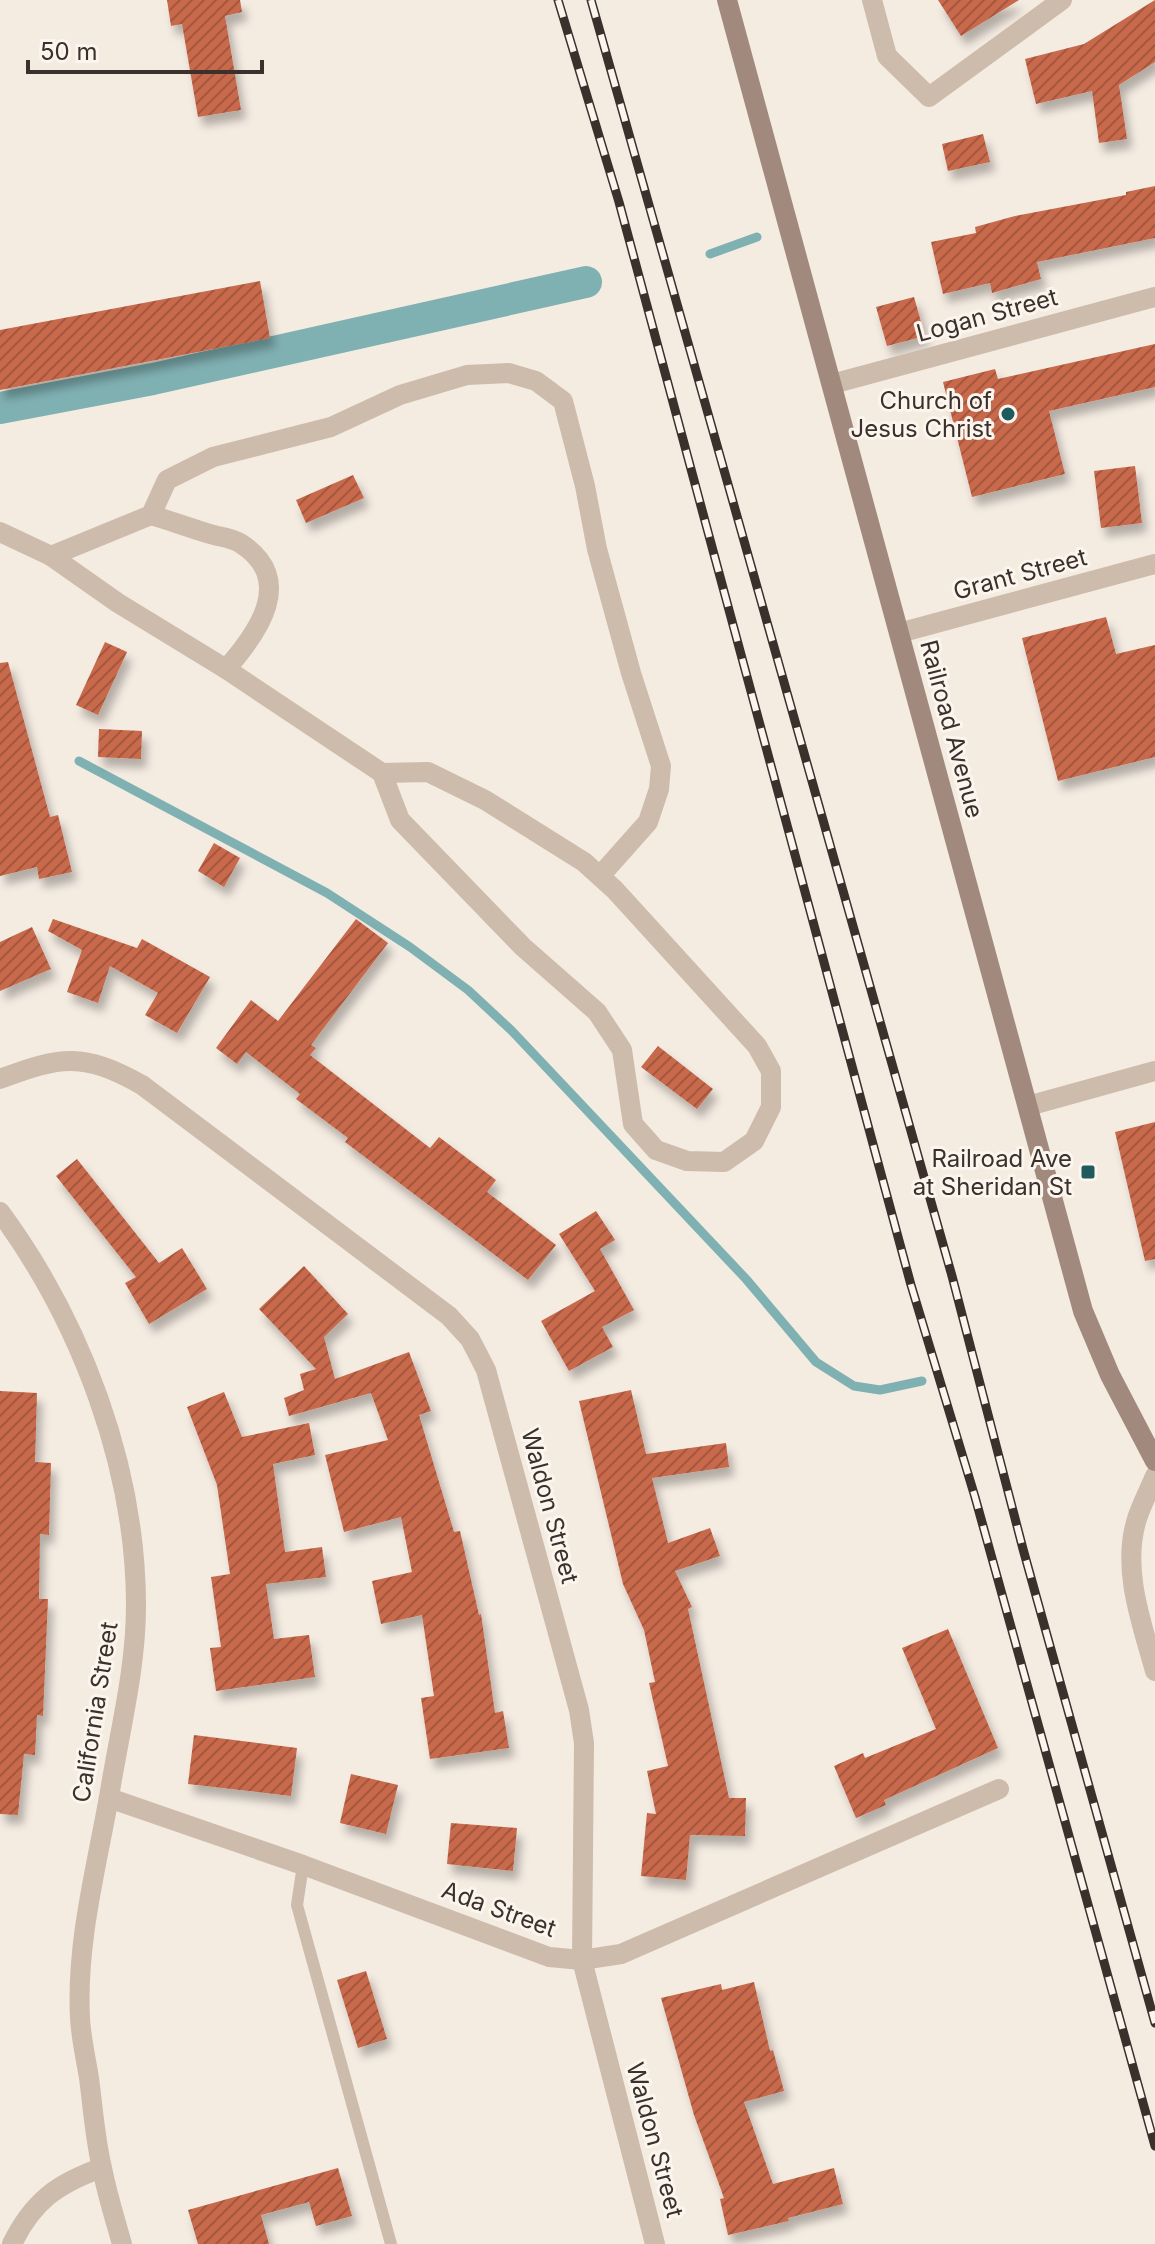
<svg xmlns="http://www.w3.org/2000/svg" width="1155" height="2244" font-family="Inter,sans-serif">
  <defs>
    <pattern id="building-hatch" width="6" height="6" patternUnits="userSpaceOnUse" patternTransform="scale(2)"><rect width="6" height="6" fill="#c8694b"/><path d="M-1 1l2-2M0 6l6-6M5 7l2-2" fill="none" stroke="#a4573f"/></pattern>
    <filter id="shadow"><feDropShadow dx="5" dy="9" stdDeviation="4" flood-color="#0004"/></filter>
  </defs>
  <rect width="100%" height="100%" fill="#f4ebe1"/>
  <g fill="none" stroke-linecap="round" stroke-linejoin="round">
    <!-- stream -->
    <g stroke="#7fb0b2" stroke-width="9">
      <path d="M 710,254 L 757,237"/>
      <path d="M 79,761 L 327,893 L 410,947 L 468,990 L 512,1031 L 746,1279 L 816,1362 L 854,1386 L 880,1390 L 922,1381"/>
    </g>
    <!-- canal -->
    <path stroke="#7fb0b2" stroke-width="32" d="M 0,408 L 153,379 L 586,282"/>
  </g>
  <!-- building -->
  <g fill="url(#building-hatch)" filter="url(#shadow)">
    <path d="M 167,0 L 240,0 L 242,12 L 225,16 L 241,110 L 198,117 L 182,24 L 171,26 Z"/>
    <path d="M 938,0 L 1019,0 L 961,36 Z"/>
    <path d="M 1155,0 L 1155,62 L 1119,85 L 1127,139 L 1099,143 L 1092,91 L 1036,104 L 1025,59 L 1084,44 Z"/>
    <path d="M 983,134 L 990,162 L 948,171 L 942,144 Z"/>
    <path d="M 1155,186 L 1155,238 L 1037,262 L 1041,279 L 992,293 L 990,283 L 943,294 L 931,242 L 976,233 L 975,227 L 1015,216 L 1126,195 L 1126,192 Z"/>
    <path d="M 260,281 L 270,338 L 0,390 L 0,330 Z"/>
    <path d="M 914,297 L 925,336 L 887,346 L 876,307 Z"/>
    <path d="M 1155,344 L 1155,387 L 1049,411 L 1065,474 L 972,497 L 943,382 L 995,369 L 998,379 Z"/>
    <path d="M 1135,466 L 1142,523 L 1101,528 L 1094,471 Z"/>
    <path d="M 353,475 L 364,498 L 306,523 L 296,500 Z"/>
    <path d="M 1106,617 L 1116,654 L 1155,645 L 1155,757 L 1058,781 L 1022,638 Z"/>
    <path d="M 105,642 L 127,652 L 98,715 L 76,705 Z"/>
    <path d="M 8,662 L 50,817 L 58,815 L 72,872 L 39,879 L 37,867 L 0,876 L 0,663 Z"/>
    <path d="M 99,729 L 142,731 L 141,759 L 98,757 Z"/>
    <path d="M 214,843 L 240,858 L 224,887 L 198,871 Z"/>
    <path d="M 53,919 L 137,948 L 142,939 L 210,977 L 177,1033 L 145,1015 L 158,993 L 110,966 L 98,1003 L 67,992 L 82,950 L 48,931 Z"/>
    <path d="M 356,919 L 388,943 L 311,1045 L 316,1048 L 310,1055 L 430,1148 L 439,1137 L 496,1180 L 487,1192 L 556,1245 L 528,1280 L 345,1142 L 348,1138 L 296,1099 L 300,1094 L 246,1052 L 237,1064 L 216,1048 L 251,1000 L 278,1021 Z"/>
    <path d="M 32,927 L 51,969 L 0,991 L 0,942 Z"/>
    <path d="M 658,1046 L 713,1089 L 697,1109 L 641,1067 Z"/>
    <path d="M 1155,1122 L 1155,1259 L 1145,1261 L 1115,1132 Z"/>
    <path d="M 77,1159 L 159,1263 L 182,1248 L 207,1289 L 149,1324 L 125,1283 L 136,1277 L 56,1176 Z"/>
    <path d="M 596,1211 L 615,1240 L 600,1249 L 634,1310 L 602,1327 L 613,1347 L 569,1371 L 541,1321 L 595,1291 L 559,1234 Z"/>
    <path d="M 304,1266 L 348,1314 L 324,1337 L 335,1379 L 409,1352 L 431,1411 L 419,1415 L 454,1532 L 460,1531 L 479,1615 L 481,1614 L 495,1713 L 503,1711 L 509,1748 L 430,1759 L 421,1698 L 434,1696 L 422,1615 L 381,1624 L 372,1581 L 412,1572 L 401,1517 L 344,1532 L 325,1455 L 388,1440 L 371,1393 L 289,1416 L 284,1398 L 304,1390 L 300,1374 L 316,1369 L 259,1309 Z"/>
    <path d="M 631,1390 L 646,1454 L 726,1443 L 729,1467 L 652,1478 L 668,1543 L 710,1528 L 720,1556 L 675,1571 L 692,1607 L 688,1609 L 729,1798 L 746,1798 L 745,1836 L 690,1835 L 686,1880 L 641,1876 L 647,1813 L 656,1814 L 647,1771 L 668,1766 L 649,1683 L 655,1682 L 644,1630 L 623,1584 L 579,1401 Z"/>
    <path d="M 0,1391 L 37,1393 L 35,1462 L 51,1463 L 49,1535 L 40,1534 L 39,1599 L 48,1599 L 43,1716 L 37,1715 L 35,1755 L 24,1754 L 18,1815 L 0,1814 Z"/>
    <path d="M 224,1392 L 242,1437 L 309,1423 L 315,1455 L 273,1464 L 285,1552 L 322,1547 L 326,1577 L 266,1584 L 274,1639 L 309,1635 L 315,1677 L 216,1691 L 210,1648 L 221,1647 L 211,1577 L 230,1574 L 217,1485 L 187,1407 Z"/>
    <path d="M 948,1629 L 998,1748 L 884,1800 L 886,1805 L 856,1818 L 834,1766 L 863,1753 L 865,1758 L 936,1729 L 902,1648 Z"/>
    <path d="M 194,1735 L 297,1748 L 291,1796 L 188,1784 Z"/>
    <path d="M 351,1774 L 398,1785 L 386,1834 L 340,1823 Z"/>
    <path d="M 451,1823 L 517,1828 L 513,1871 L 447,1864 Z"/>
    <path d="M 366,1971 L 387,2039 L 358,2048 L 337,1980 Z"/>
    <path d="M 754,1982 L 770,2051 L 773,2050 L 784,2091 L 744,2102 L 773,2184 L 834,2168 L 843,2204 L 788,2218 L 789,2221 L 728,2235 L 720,2199 L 724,2198 L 694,2115 L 661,1998 L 721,1984 L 722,1990 Z"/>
    <path d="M 338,2168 L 352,2216 L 316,2226 L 309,2202 L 261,2215 L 269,2244 L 198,2244 L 188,2210 Z"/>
  </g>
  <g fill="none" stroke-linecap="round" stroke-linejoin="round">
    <!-- service -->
    <path stroke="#cdbbac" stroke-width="12" d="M 303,1865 L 297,1905 L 391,2244"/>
    <!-- minor -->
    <g stroke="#cdbbac" stroke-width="20">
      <path d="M 872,0 L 887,56 L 929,97 L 1062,0"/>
      <path d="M 832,384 L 1155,297"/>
      <path d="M 151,515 C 171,521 190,528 210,534 C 220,537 232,538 240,543 C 297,579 258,633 226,669"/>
      <path d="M 0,532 L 51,556 L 118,603 L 226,669 L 382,773 L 428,772 L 485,800 L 584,862 L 615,890 L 757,1046 L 771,1071 L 771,1107 L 754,1141 L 724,1162 L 687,1161 L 656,1150 L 633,1124 L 622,1050 L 597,1012 L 523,947 L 400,820 L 382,773"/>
      <path d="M 51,556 L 151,515 L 167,480 L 213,457 L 331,427 L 400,395 L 467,375 L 509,373 L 536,381 L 563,401 L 585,486 L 597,549 L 631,673 L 661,766 L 659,789 L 648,822 L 600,876"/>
      <path d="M 899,633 L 1155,564"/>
      <path d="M 0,1079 C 61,1056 83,1052 142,1085 L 449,1316 L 470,1339 L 486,1370 L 579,1710 L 584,1743 L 582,1960 L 655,2244"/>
      <path d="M 0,1212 C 81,1322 136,1467 136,1606 C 136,1668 120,1730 110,1791 C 97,1866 76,1942 80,2018 C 81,2038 86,2059 89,2078 C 93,2108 95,2139 102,2168 C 107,2194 115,2219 122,2244"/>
      <path d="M 109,1798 L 303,1865 L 549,1957 L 582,1960 L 621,1954 L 999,1789"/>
      <path d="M 12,2244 C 33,2201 57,2184 101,2168"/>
    </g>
    <!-- tertiary -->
    <g stroke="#cdbbac" stroke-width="20">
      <path d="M 1028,1106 L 1155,1071"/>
      <path d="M 1155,1476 C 1149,1491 1140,1507 1136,1522 C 1122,1571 1142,1624 1155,1671"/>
    </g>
    <!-- secondary -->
    <path stroke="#a18a7d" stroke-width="20" d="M 727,0 L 1083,1311 L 1110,1375 L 1155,1461"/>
    <!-- rail casing -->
    <g stroke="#3b302b" stroke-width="9">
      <g id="rail">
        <path d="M 558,0 L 619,202 L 911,1285 L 975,1497 L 1155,2146"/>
        <path d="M 591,0 L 952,1276 L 1023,1549 L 1155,2023"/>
      </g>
    </g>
    <!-- rail -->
    <use href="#rail" stroke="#fbf5ee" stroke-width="6" stroke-dasharray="18" stroke-linecap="butt"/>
  </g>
  <!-- markers -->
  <g fill="#1f5a5e" stroke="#fbf5ee" stroke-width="3">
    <circle cx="1008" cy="414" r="8"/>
    <rect x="1080" y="1164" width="16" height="16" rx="4"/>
  </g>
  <g text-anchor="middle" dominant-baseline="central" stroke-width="6" stroke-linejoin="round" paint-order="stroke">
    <!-- street labels -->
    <g font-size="24" fill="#3b302b" stroke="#fbf5ee">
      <text transform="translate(987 315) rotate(-15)">Logan Street</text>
      <text transform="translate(1020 574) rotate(-15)">Grant Street</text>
      <text transform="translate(952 729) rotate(75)">Railroad Avenue</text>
      <text transform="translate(550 1506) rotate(75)">Waldon Street</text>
      <text transform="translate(95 1712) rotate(-81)">California Street</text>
      <text transform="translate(499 1909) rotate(20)">Ada Street</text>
      <text transform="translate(655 2140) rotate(75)">Waldon Street</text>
    </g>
    <!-- poi labels -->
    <g font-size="24" fill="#3b302b" stroke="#fbf5ee" text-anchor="end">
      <text x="992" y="400">Church of<tspan x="992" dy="28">Jesus Christ</tspan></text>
      <text x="1072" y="1158">Railroad Ave<tspan x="1072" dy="28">at Sheridan St</tspan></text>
    </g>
  </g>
  <!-- scale -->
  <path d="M28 60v12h234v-12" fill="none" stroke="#3b302b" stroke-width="4"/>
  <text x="40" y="60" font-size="24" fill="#3b302b" stroke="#fbf5ee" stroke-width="6" paint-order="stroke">50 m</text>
</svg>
